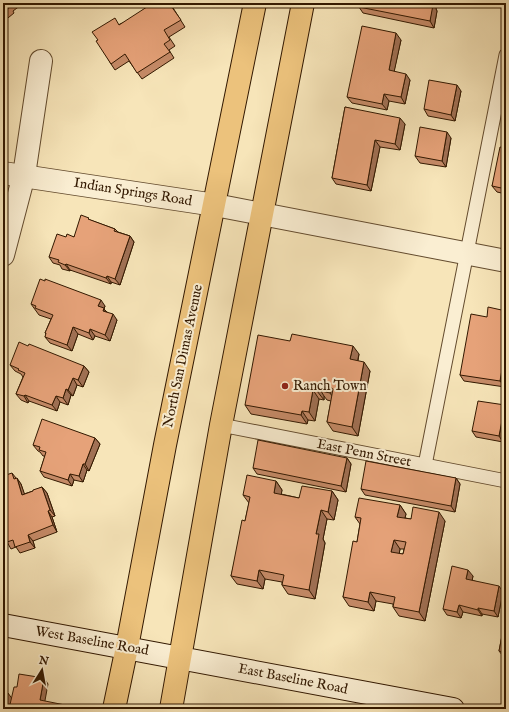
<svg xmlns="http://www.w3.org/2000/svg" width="509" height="712" font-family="'IM FELL English',serif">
  <rect width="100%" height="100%" fill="#f7e5b9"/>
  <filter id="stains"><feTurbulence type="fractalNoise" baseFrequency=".005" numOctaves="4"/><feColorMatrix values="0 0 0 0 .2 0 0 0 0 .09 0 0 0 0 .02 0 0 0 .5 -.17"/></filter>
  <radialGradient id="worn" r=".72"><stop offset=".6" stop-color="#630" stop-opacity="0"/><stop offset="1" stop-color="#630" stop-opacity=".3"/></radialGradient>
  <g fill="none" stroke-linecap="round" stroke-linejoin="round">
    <!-- lane casing -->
    <g stroke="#634b2e" stroke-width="15">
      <g id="lane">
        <path d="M 221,425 L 506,481"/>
        <path d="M 425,465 L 506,55"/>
      </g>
    </g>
    <!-- street casing -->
    <g stroke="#634b2e" stroke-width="24">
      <g id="street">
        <path d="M 3,173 L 215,205 L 506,261"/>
        <path d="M 3,255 L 24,175 L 41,61"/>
      </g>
    </g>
    <!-- secondary casing -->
    <g stroke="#321800" stroke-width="24">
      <path id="secondary" d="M 3,625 L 453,709"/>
    </g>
    <!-- primary casing -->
    <g stroke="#321800" stroke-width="24">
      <g id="primary">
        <path d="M 114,709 L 127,647 L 165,445 L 255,3"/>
        <path d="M 171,709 L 221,425 L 303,3"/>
      </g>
    </g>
    <!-- lane -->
    <use href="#lane" stroke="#faeed2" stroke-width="13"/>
    <!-- street -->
    <use href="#street" stroke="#faeed2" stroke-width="22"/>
    <!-- secondary -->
    <use href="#secondary" stroke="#faeed2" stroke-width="22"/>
    <!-- primary -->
    <use href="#primary" stroke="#ecc27c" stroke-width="22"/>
  </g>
  <!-- wall -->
  <g fill="#c68b68" stroke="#321800" fill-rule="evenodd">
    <path d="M 3,3 L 20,3 L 21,5 L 13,11 L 14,13 L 3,22 Z"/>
    <path d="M 170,3 L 185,27 L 169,37 L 175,46 L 169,50 L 174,58 L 142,79 L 129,61 L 115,70 L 111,64 L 98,40 L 120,24 Z"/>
    <path d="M 359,3 L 437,3 L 436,9 L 437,11 L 434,28 L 363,13 L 359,7 Z"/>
    <path d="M 401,40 L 394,71 L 410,80 L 405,104 L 389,101 L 387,110 L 352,103 L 347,97 Z"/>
    <path d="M 461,91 L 455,121 L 428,116 L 424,109 Z"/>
    <path d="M 345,107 L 405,124 L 400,150 L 380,147 L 371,191 L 336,184 L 332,178 Z"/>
    <path d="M 451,138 L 446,167 L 420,163 L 415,156 Z"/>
    <path d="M 506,148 L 506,194 L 497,192 L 492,186 Z"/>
    <path d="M 90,220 L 115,229 L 118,232 L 130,236 L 134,242 L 120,285 L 111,282 L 111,284 L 70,270 L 70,271 L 62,269 L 60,265 L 53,263 L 49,257 L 66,237 L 74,237 Z"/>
    <path d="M 31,304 L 105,306 L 104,309 L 107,312 L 117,320 L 110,341 L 95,336 L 93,340 L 78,334 L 72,351 L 50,343 L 45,337 L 46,334 L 45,333 L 51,319 L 39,315 Z"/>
    <path d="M 506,311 L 506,380 L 505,387 L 464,381 L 460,375 L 487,317 Z"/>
    <path d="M 359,354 L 358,361 L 370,371 L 358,436 L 333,431 L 327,422 L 331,401 L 327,400 L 324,396 L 324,400 L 319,399 L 315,421 L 308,420 L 307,424 L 251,414 L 245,405 Z"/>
    <path d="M 10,365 L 84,366 L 89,372 L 83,387 L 77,385 L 73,396 L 71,395 L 68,405 L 60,402 L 57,411 L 29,401 L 28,403 L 21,400 L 16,394 L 23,377 L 21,374 L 15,371 Z"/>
    <path d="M 505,405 L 506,407 L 506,429 L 503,442 L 476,437 L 472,431 Z"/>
    <path d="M 95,438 L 100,444 L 89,471 L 87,470 L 83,482 L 74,480 L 72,486 L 44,477 L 40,471 L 45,456 L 43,456 L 40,452 L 38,451 L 33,445 Z"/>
    <path d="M 347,458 L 351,464 L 346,492 L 257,474 L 253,468 Z"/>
    <path d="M 12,473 L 16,478 L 21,484 L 24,494 L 33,491 L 42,487 L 47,493 L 55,516 L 52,517 L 57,532 L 33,541 L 35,548 L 20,553 L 16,547 L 11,549 L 7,542 Z"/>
    <path d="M 456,478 L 460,484 L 455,512 L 365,495 L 361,489 Z"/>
    <path d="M 276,481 L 282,490 L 281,494 L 299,498 L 332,491 L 338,500 L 334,520 L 327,519 L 323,539 L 325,543 L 315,599 L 288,594 L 282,585 L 282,582 L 265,579 L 263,589 L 237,584 L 231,576 L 245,521 L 249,503 L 243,495 Z"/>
    <path d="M 400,505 L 406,514 L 405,518 L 411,519 L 445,521 L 425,621 L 399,616 L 393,607 L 393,604 L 376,601 L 374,611 L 349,606 L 343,597 L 357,542 L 360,524 L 355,517 ZM 400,549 L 404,549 L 403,554 L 399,554 Z"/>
    <path d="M 473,576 L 472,580 L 503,592 L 498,617 L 482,614 L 482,616 L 463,612 L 461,618 L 447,615 L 443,609 Z"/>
    <path d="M 506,615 L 506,660 L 499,651 Z"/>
  </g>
  <!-- shaded-wall -->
  <g fill="#a17155" stroke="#321800">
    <path d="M 432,3 L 437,3 L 436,9 L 437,11 L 434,28 L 430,21 Z"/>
    <path d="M 396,33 L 401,40 L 393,77 L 389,70 Z"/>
    <path d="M 406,74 L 410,80 L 405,104 L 401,97 Z"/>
    <path d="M 457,85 L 461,91 L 455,121 L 451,115 Z"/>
    <path d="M 384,94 L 389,101 L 387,110 L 382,104 Z"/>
    <path d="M 400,118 L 405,124 L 400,150 L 395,144 Z"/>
    <path d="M 447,132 L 451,138 L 446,167 L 442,161 Z"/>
    <path d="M 375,140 L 380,147 L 371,191 L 367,185 Z"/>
    <path d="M 130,236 L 134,242 L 120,285 L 115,279 Z"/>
    <path d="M 66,264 L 70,270 L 70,271 L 65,265 Z"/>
    <path d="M 107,276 L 111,282 L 111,284 L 106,278 Z"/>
    <path d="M 101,300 L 105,306 L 104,309 L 108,315 L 98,306 Z"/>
    <path d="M 113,314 L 117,320 L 110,341 L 105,335 Z"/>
    <path d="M 73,327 L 78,334 L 72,351 L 67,345 Z"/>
    <path d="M 90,329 L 95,336 L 93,340 L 89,333 Z"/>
    <path d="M 353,346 L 359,354 L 356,368 L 350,359 Z"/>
    <path d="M 504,358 L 506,361 L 506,380 L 505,387 L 500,381 Z"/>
    <path d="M 364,362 L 370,371 L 358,436 L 352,427 Z"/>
    <path d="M 84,366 L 89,372 L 83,387 L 78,380 Z"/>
    <path d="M 73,378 L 77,385 L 73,396 L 68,390 Z"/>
    <path d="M 318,386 L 324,396 L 324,400 L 317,391 Z"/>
    <path d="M 331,388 L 337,397 L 336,402 L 330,393 Z"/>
    <path d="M 66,389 L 71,395 L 68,405 L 63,398 Z"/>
    <path d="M 313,390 L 319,399 L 315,421 L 309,412 Z"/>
    <path d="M 25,395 L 29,401 L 28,403 L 24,396 Z"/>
    <path d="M 56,396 L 60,402 L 57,411 L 52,405 Z"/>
    <path d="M 505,405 L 506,407 L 506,429 L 503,442 L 499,436 Z"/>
    <path d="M 302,411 L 308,420 L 307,424 L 301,415 Z"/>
    <path d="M 95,438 L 100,444 L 89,471 L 85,464 Z"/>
    <path d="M 347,458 L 351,464 L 346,492 L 341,486 Z"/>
    <path d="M 83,464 L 87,470 L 83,482 L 79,476 Z"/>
    <path d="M 70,474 L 74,480 L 72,486 L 68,480 Z"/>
    <path d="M 17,478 L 21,484 L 27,501 L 22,495 Z"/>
    <path d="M 456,478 L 460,484 L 455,512 L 451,506 Z"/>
    <path d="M 276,481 L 282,490 L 280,502 L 274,493 Z"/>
    <path d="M 42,487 L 47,493 L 55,516 L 50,510 Z"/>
    <path d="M 332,491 L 338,500 L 334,520 L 328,512 Z"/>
    <path d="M 400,505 L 406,514 L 403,525 L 397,517 Z"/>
    <path d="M 321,510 L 327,519 L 323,539 L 325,543 L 315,599 L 309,590 L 316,534 Z"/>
    <path d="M 48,511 L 52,517 L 57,532 L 53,525 Z"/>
    <path d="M 439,512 L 445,521 L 425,621 L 419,612 Z"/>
    <path d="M 28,535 L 33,541 L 35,548 L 30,542 Z"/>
    <path d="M 394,540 L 400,549 L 398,561 L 391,552 Z"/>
    <path d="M 259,570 L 265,579 L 263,589 L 257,581 Z"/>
    <path d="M 468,570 L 473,576 L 471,586 L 466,579 Z"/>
    <path d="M 499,586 L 503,592 L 498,617 L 494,611 Z"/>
    <path d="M 370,592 L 376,601 L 374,611 L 368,602 Z"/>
    <path d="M 459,605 L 463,612 L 461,618 L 457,612 Z"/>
    <path d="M 478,608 L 482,614 L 482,616 L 478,610 Z"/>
    <path d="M 44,678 L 48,684 L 44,706 L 40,700 Z"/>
    <path d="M 8,693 L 13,700 L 11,709 L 5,709 Z"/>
  </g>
  <!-- building -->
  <g fill="#e6a279" stroke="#321800" fill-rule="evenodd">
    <path d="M 3,3 L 11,3 L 8,5 L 10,7 L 3,12 Z"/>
    <path d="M 153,3 L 169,3 L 181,20 L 164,30 L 170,40 L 164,44 L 170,52 L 137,73 L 125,54 L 111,64 L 96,41 L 98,40 L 92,32 L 115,18 L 119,25 Z"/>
    <path d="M 359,3 L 432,3 L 431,5 L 433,5 L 430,21 L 359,7 Z"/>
    <path d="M 362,26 L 396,33 L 389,70 L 406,74 L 401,97 L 384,94 L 382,104 L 347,97 Z"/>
    <path d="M 429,80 L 457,85 L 451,115 L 424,109 Z"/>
    <path d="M 345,107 L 400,118 L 395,144 L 375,140 L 367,185 L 332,178 Z"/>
    <path d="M 420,127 L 447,132 L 442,161 L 415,156 Z"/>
    <path d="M 500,147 L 506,148 L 506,189 L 492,186 Z"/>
    <path d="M 81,215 L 89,218 L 88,219 L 115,229 L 114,231 L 130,236 L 115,279 L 107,276 L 106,278 L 66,264 L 65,265 L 58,262 L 59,260 L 49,257 L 57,234 L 66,237 L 67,234 L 74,237 Z"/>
    <path d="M 40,279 L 45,281 L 45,279 L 101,300 L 98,306 L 104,308 L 103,311 L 113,314 L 105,335 L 90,329 L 89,333 L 73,327 L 67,345 L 45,337 L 46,333 L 45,333 L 53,315 L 35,308 L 36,306 L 31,304 Z"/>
    <path d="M 488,307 L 506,311 L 506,359 L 504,358 L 500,381 L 460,375 L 471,314 L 487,317 Z"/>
    <path d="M 292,334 L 353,346 L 350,359 L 364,362 L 352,427 L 327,422 L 333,389 L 331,388 L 330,393 L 321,391 L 322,387 L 318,386 L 317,391 L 313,390 L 309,412 L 302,411 L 301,415 L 245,405 L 258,335 L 290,341 Z"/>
    <path d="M 19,342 L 28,346 L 29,344 L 84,366 L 78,380 L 73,378 L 68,390 L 66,389 L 63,398 L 56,396 L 52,405 L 25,395 L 24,396 L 16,394 L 25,373 L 18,370 L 19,369 L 10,365 Z"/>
    <path d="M 478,401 L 505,405 L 499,436 L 472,431 Z"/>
    <path d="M 42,419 L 95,438 L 85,464 L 83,464 L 79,476 L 70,474 L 68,480 L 40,471 L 46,452 L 39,450 L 40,447 L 33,445 Z"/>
    <path d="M 258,440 L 347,458 L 341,486 L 253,468 Z"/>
    <path d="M 366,461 L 456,478 L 451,506 L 361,489 Z"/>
    <path d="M 12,473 L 14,479 L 17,478 L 22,495 L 33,491 L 33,490 L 42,487 L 50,510 L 48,511 L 53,525 L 28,535 L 30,542 L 15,547 L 13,540 L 7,542 L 3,531 L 3,476 Z"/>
    <path d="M 247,475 L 276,481 L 274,493 L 299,498 L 302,486 L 332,491 L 328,512 L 321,510 L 316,534 L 319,534 L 309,590 L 282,585 L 284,575 L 259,570 L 257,581 L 231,576 L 242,520 L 245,521 L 250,497 L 243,495 Z"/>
    <path d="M 359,498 L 400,505 L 397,517 L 411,519 L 413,507 L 439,512 L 419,612 L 393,607 L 395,597 L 370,592 L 368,602 L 343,597 L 353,541 L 357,542 L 361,518 L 355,517 ZM 394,540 L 406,542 L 403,554 L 391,552 Z"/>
    <path d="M 452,566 L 468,570 L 466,579 L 499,586 L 494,611 L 478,608 L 478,610 L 459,605 L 457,612 L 443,609 Z"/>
    <path d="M 506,615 L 506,653 L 499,651 Z"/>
    <path d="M 19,674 L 44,678 L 40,700 L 70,706 L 70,709 L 9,709 L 14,687 L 17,687 Z"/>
    <path d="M 3,692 L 8,693 L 5,709 L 3,709 Z"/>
  </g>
  <!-- markers -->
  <circle fill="#8f2418" stroke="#faeed2" stroke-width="1.5" cx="285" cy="386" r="4"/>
  <g text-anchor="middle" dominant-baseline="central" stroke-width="4" stroke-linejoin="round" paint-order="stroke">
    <!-- street labels -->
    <g font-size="14" fill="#321800" stroke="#faeed2">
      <text transform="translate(133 192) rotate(9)">Indian Springs Road</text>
      <text transform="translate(183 356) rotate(-78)">North San Dimas Avenue</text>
      <text transform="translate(364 453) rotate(11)">East Penn Street</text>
      <text transform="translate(92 641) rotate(10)">West Baseline Road</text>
      <text transform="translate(293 679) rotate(11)">East Baseline Road</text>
    </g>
    <!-- poi labels -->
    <g font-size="14" fill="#321800" stroke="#faeed2" text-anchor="start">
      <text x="293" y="386">Ranch Town</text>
    </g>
  </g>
  <!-- margin -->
  <rect width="509" height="712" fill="none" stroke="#f7e5b9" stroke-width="16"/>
  <rect x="4" y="4" width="501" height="704" fill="none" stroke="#321800" stroke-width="2"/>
  <rect x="8" y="8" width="493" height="696" fill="none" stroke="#321800"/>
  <!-- north arrow -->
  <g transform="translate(42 670) rotate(11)" stroke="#faeed2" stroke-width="3" paint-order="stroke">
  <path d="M0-3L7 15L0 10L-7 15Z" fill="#321800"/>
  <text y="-6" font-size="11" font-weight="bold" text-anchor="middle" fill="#321800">N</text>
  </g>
  <rect width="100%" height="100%" filter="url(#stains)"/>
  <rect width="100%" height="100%" fill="url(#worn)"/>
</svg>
